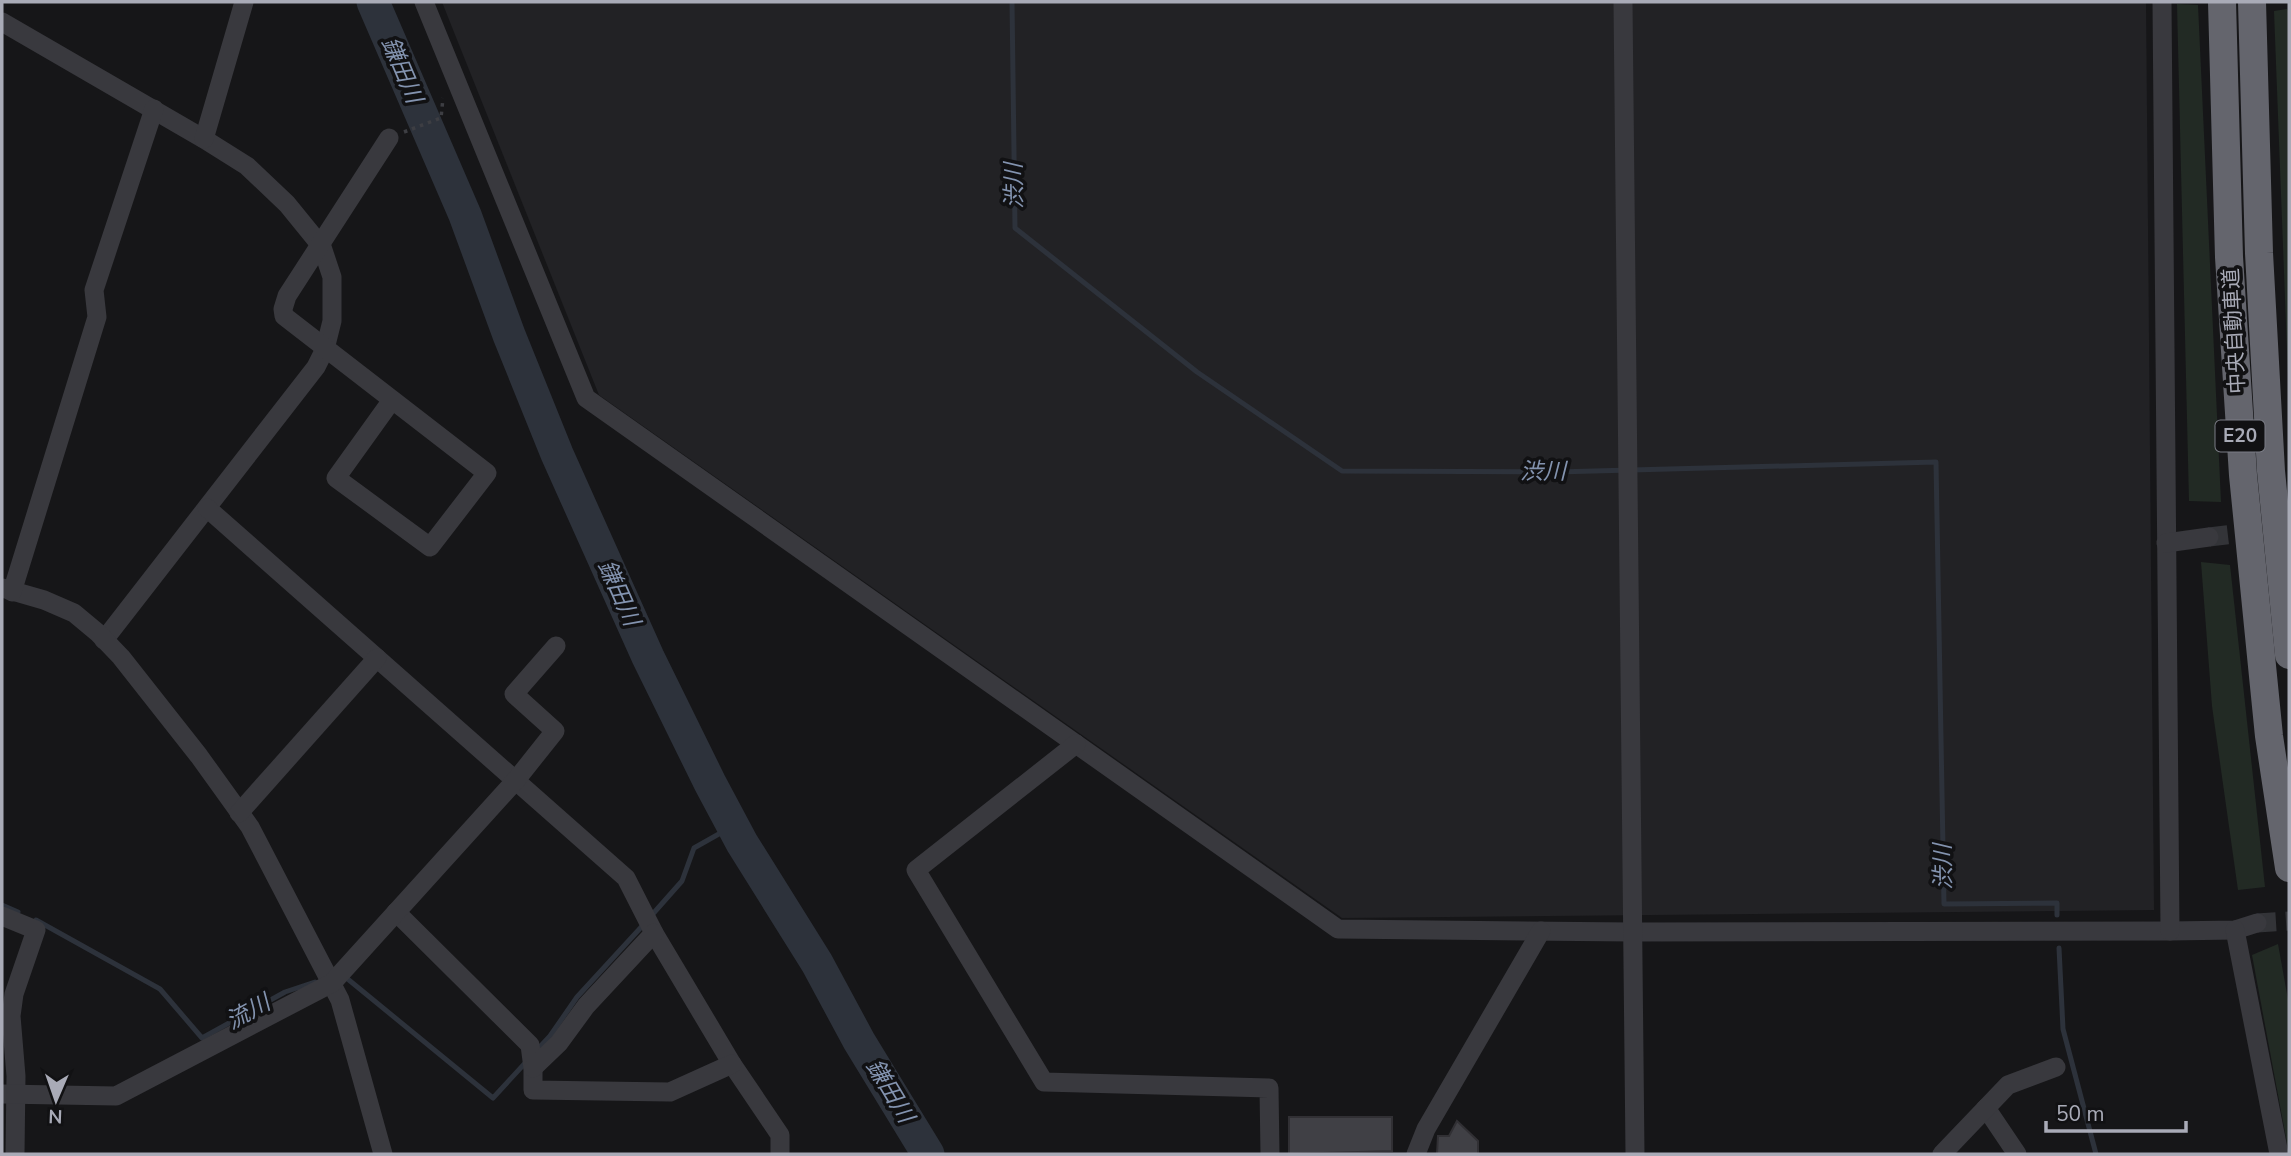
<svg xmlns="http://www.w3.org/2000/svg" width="2291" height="1156" font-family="'Nunito Sans','Noto Sans JP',sans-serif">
  <rect width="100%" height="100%" fill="#161618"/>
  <!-- built -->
  <path fill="#222225" d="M 442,2 L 2146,2 L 2154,910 L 1342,918 L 599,395 Z"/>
  <!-- green -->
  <g fill="#222a24">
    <path d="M 2177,4 L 2198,5 L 2221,502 L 2189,501 Z"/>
    <path d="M 2287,9 L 2289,12 L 2289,403 L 2274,11 Z"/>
    <path d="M 2201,562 L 2230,565 L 2265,887 L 2238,890 L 2212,706 Z"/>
    <path d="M 2278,944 L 2289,1005 L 2289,1154 L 2252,955 Z"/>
  </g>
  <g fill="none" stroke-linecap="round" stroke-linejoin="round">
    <!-- stream -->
    <g stroke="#2d323b" stroke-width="5">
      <path d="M 1012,2 L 1015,228 L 1197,372 L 1342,471 L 1557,472 L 1936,462 L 1944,904 L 2057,903 L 2057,915"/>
      <path d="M 2,905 L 18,912"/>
      <path d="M 651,916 L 682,881 L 694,848 L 733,826"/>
      <path d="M 36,920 L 160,989 L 202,1038 L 285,992 L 315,982"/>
      <path d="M 2059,948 L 2063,1029 L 2096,1154"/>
      <path d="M 344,976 L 493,1098 L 527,1061"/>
      <path d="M 536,1051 L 550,1036 L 577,997 L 645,923"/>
    </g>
    <!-- river -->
    <path stroke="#2d323b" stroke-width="33" d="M 373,2 L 465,215 L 509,335 L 557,454 L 648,657 L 710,783 L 742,843 L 817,963 L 859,1041 L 928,1154"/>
  </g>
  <!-- building -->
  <g fill="#404045" stroke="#313034" stroke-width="2">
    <path d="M 1289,1117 L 1392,1117 L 1392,1151 L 1289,1154 Z"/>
    <path d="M 1457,1121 L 1478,1141 L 1478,1154 L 1437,1154 L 1438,1136 L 1449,1136 Z"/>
  </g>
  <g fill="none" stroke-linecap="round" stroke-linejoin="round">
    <!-- minor-tunnel -->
    <g stroke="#333438" stroke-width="19" stroke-dasharray="19 10" stroke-linecap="butt">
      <path d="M 2209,537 L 2260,531"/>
      <path d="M 2257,923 L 2289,921"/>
    </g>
    <!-- path -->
    <path stroke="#3d3e43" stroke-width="3.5" stroke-dasharray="3.5 5" stroke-linecap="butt" d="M 404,132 L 441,118 L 443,98"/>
    <!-- minor -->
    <g stroke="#39393e" stroke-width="19">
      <path d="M 424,2 L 586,398 L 1338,929 L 1633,932 L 2170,931 L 2235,930 L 2257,923"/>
      <path d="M 1623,2 L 1635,1154"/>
      <path d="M 2162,2 L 2170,931"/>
      <path d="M 2,22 L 204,139 L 247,166 L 287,204 L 322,247 L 332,277 L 332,321 L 325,349 L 316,367 L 104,640"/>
      <path d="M 389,138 L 287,296 L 283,309 L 284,316 L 487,473 L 430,547 L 336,478 L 392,400"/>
      <path d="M 204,139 L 244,2"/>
      <path d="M 207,508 L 626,878 L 654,933 L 732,1064 L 780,1135 L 780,1154"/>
      <path d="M 2166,543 L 2209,537"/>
      <path d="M 2,588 L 44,600 L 74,613 L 98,633 L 121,657 L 199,756 L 250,827 L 340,1000 L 383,1154"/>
      <path d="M 12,592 L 97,317 L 94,290 L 154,109"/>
      <path d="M 1076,744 L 916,870 L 1044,1082 L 1269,1088 L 1270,1154"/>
      <path d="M 239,813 L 377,658"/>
      <path d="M 396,912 L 530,1045 L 533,1068 L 533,1090 L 670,1092 L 732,1064"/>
      <path d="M 2,916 L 36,930 L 14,994 L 11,1016 L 16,1076 L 15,1154"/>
      <path d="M 2235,930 L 2279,1154"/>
      <path d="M 533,1068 L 559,1043 L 586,1006 L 654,933"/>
      <path d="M 2,1094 L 116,1096 L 332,983 L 516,780 L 555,731 L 514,694 L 556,646"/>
      <path d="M 1986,1108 L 2017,1154"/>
      <path d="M 1416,1154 L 1426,1129 L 1541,931"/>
      <path d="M 1942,1154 L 2008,1085 L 2056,1067"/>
    </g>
    <!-- highway -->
    <g stroke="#64656d" stroke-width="28">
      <path d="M 2222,2 L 2229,257 L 2243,475 L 2269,736 L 2289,868"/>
      <path d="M 2252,2 L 2259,253 L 2271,471 L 2289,655"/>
    </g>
  </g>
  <g text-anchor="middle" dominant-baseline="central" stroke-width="7" stroke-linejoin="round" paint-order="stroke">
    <!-- shield labels -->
    <rect fill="#111113" stroke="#7b7d86" stroke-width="2" x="2215.5" y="420.5" width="49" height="31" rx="5"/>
    <g font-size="19" font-weight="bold" fill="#a9abb7">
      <text x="2240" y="436">E20</text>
    </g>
    <!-- street labels -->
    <g font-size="21" fill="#a9abb7" stroke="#111113">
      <text transform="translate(2234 331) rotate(-93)">中央自動車道</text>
    </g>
    <!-- water labels -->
    <g font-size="23" font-style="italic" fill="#8393af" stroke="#111113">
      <text transform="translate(402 70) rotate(67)">鎌田川</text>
      <text transform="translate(1014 186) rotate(-91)">渋川</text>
      <text x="1543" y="471">渋川</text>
      <text transform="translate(619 593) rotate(66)">鎌田川</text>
      <text transform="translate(1943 867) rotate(-91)">渋川</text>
      <text transform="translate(248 1012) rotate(-29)">流川</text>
      <text transform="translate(890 1091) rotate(59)">鎌田川</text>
    </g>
  </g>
  <!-- border -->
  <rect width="2291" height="1156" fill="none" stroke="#a9abb7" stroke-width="7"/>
  <!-- north arrow -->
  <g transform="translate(56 1100) rotate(182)" stroke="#111113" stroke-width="5" paint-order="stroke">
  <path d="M0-5L12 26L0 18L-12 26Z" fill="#a9abb7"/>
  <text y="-10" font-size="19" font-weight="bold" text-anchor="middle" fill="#a9abb7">N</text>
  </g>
  <!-- scale -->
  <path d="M2046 1121v10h140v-10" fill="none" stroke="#a9abb7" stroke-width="3.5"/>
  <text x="2056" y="1121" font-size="21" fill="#a9abb7" stroke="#111113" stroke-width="5" paint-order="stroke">50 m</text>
</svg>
